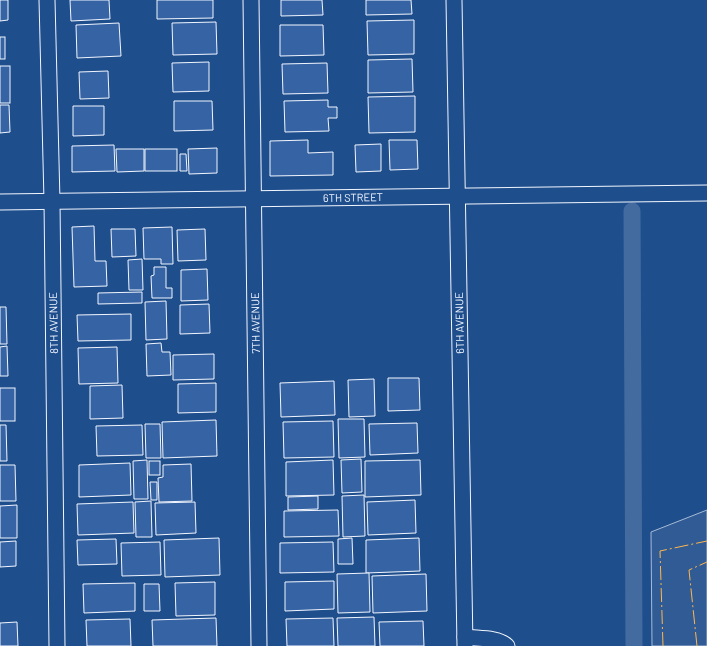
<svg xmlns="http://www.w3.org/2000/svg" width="707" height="646" font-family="Barlow,sans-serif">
  <rect width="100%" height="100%" fill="#1f4e8c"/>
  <!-- green -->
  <path fill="#305b95" stroke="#a8bbd7" d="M 707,510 L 707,646 L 652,646 L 651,532 Z"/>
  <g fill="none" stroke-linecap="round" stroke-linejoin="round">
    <!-- canal -->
    <path stroke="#446ba0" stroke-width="17" d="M 632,211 L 634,646"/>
  </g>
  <!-- building -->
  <g fill="#3563a3" stroke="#f2f6ff">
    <path d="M 0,0 L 8,0 L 8,20 L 0,21 Z"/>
    <path d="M 70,0 L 109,0 L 110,19 L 71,21 Z"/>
    <path d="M 157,0 L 213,0 L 213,18 L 157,19 Z"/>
    <path d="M 281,0 L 322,0 L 323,15 L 281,16 Z"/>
    <path d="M 366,0 L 411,0 L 412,14 L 366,15 Z"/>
    <path d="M 414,20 L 414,54 L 368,55 L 367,21 Z"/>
    <path d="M 216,22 L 217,54 L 173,55 L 172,23 Z"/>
    <path d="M 119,23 L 121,56 L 77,58 L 76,25 Z"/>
    <path d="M 280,25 L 323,25 L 324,55 L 280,56 Z"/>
    <rect x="0" y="37" width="5" height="22"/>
    <path d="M 412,59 L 413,92 L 368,93 L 368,60 Z"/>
    <path d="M 209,62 L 209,91 L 173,92 L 172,63 Z"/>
    <path d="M 327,63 L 328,93 L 283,94 L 282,64 Z"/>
    <rect x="0" y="66" width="10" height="37"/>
    <path d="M 108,71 L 109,98 L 80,99 L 79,72 Z"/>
    <path d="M 415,96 L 415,132 L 369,133 L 368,97 Z"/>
    <path d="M 328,100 L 328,107 L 337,107 L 337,118 L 328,118 L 329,131 L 285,132 L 284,101 Z"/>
    <path d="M 174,101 L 212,101 L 213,130 L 174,131 Z"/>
    <path d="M 0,105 L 9,105 L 10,132 L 0,133 Z"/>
    <path d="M 73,106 L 104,106 L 104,135 L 73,136 Z"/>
    <path d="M 308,140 L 308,153 L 333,152 L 333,175 L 270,176 L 270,141 Z"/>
    <path d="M 389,140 L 417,140 L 418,169 L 390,170 Z"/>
    <path d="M 381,144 L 381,171 L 356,172 L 355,145 Z"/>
    <path d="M 114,145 L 115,171 L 72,172 L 72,146 Z"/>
    <path d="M 217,148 L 217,173 L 189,174 L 188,149 Z"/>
    <path d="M 116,149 L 144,149 L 144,171 L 117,172 Z"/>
    <rect x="145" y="149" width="32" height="22"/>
    <path d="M 180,154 L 186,154 L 187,171 L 180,171 Z"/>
    <path d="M 94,226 L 95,261 L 106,261 L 107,286 L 74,287 L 72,227 Z"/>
    <path d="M 172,227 L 173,264 L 161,264 L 161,259 L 144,259 L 143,228 Z"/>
    <path d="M 111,229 L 135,229 L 136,256 L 112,257 Z"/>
    <path d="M 205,229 L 206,260 L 178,261 L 177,230 Z"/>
    <path d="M 142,259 L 143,290 L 129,290 L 128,260 Z"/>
    <path d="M 154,267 L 166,267 L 166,288 L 172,288 L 172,298 L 152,298 L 151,276 L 154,275 Z"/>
    <path d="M 207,269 L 208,300 L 181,301 L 181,270 Z"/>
    <path d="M 142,292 L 142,303 L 98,304 L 98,293 Z"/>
    <path d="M 166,301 L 167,339 L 146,340 L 145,302 Z"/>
    <path d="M 209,304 L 210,333 L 180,334 L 180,305 Z"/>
    <path d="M 0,307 L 6,307 L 7,344 L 0,344 Z"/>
    <path d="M 131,314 L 131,340 L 78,341 L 77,315 Z"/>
    <path d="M 161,343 L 162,352 L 170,352 L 171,375 L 147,376 L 146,344 Z"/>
    <path d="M 7,346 L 8,376 L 0,376 L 0,347 Z"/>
    <path d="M 117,347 L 118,383 L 79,384 L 78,348 Z"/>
    <path d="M 214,354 L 214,379 L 173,380 L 173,355 Z"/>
    <path d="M 388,378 L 419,378 L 420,410 L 388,411 Z"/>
    <path d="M 374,379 L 375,416 L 349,417 L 348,380 Z"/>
    <path d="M 334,381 L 335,415 L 281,417 L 280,383 Z"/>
    <path d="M 216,383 L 216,412 L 178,413 L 178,384 Z"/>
    <path d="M 122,385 L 123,418 L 90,419 L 90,386 Z"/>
    <rect x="0" y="388" width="15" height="33"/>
    <path d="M 338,419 L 364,419 L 365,457 L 339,458 Z"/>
    <path d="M 216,420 L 217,456 L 163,458 L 162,422 Z"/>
    <path d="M 333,421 L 334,457 L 284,458 L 283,422 Z"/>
    <path d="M 417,423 L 418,453 L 370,455 L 369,424 Z"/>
    <path d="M 145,424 L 160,424 L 161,458 L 146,458 Z"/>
    <path d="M 0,425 L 6,425 L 7,461 L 0,461 Z"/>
    <path d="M 142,425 L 143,455 L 97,456 L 96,426 Z"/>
    <path d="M 361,459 L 362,492 L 342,493 L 341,460 Z"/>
    <path d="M 147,460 L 148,499 L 134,499 L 133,461 Z"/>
    <path d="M 333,460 L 334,495 L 286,496 L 286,462 Z"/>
    <path d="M 420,460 L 421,495 L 365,497 L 365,461 Z"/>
    <rect x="149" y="461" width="11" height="14"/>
    <path d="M 130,463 L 131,495 L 79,497 L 79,465 Z"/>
    <path d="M 191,464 L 192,501 L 159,502 L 158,478 L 163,477 L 163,465 Z"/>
    <path d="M 0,465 L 15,465 L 16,501 L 0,501 Z"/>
    <path d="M 150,482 L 157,482 L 157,500 L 151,500 Z"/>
    <path d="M 364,495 L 365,536 L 343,537 L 342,496 Z"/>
    <path d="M 318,496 L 318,509 L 288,510 L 288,497 Z"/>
    <path d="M 415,500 L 416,533 L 368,535 L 367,502 Z"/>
    <path d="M 151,501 L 152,537 L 136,537 L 135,502 Z"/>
    <path d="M 133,502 L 134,533 L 78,535 L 77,504 Z"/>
    <path d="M 195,502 L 196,533 L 156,535 L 155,503 Z"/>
    <path d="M 17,505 L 17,538 L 0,538 L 0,506 Z"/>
    <path d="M 338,510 L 339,536 L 284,537 L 284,511 Z"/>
    <path d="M 219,538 L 220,575 L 165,577 L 164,540 Z"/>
    <path d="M 352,538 L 353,564 L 338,564 L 338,539 Z"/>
    <path d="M 419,538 L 420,571 L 366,573 L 366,540 Z"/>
    <path d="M 116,539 L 117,564 L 78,565 L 77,540 Z"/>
    <path d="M 16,541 L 16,566 L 0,567 L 0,542 Z"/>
    <path d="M 160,542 L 161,575 L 122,576 L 121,543 Z"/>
    <path d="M 333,542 L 334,572 L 280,573 L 280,543 Z"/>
    <path d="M 369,573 L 370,612 L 338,613 L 337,574 Z"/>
    <path d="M 426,574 L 427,611 L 373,613 L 372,576 Z"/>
    <path d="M 334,581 L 334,609 L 285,611 L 285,582 Z"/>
    <path d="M 215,582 L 215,615 L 176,616 L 175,583 Z"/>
    <path d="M 135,583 L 135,611 L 84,613 L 83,584 Z"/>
    <path d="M 144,584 L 159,584 L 160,611 L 144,611 Z"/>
    <path d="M 374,617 L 375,646 L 338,646 L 337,618 Z"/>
    <path d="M 216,618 L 217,646 L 153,646 L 152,620 Z"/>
    <path d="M 333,618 L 334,646 L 287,646 L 286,619 Z"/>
    <path d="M 130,619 L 131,646 L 87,646 L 86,620 Z"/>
    <path d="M 423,621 L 424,646 L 380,646 L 379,622 Z"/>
    <path d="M 17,622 L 18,646 L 0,646 L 0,623 Z"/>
  </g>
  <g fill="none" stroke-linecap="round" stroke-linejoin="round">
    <!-- street casing -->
    <g stroke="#f2f6ff" stroke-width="17">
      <g id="street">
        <path d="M 47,0 L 52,201 L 57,646"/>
        <path d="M 251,0 L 259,646"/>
        <path d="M 454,0 L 465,646"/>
        <path d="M 0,202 L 707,193"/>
        <path d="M 465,637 C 478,639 497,637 507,646"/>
      </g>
    </g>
    <!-- street -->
    <use href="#street" stroke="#1f4e8c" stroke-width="15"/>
    <!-- power -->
    <g stroke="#ffb74d" stroke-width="1" stroke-dasharray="14 3 2 3" stroke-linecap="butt">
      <path d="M 663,646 L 660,551 L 707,541"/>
      <path d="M 697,646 L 689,570 L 707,562"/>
    </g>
  </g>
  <g text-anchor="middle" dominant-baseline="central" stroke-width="3" stroke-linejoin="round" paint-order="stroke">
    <!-- street labels -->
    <g font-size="11" fill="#f2f6ff" stroke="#1f4e8c">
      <text transform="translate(353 197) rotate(-1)">6TH STREET</text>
      <text transform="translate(53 323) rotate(-91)">8TH AVENUE</text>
      <text transform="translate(255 323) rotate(-91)">7TH AVENUE</text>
      <text transform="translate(459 323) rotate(-91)">6TH AVENUE</text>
    </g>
  </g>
</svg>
